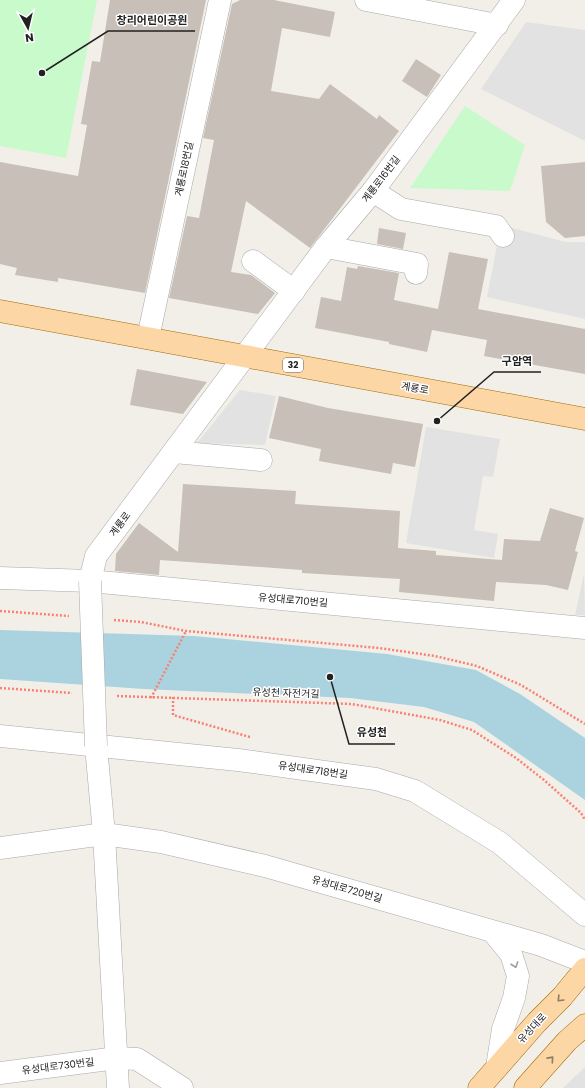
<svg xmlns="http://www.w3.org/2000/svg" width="585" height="1088" font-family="Poppins,'Noto Sans KR',sans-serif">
  <rect width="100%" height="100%" fill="#f2efe9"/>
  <!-- park -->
  <g fill="#c8facc">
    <path d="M 0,0 L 97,0 L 66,158 L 0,146 Z"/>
    <path d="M 465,106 L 525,145 L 510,191 L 410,188 Z"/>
  </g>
  <!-- parking -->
  <g fill="#e2e2e2">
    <path d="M 526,22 L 585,30 L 585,141 L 481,89 Z"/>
    <path d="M 501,225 L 565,242 L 585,242 L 585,319 L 487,297 Z"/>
    <path d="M 240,390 L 276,396 L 265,445 L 197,443 Z"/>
    <path d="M 426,427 L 500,439 L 493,477 L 483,476 L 474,530 L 498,534 L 494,558 L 406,543 Z"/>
    <path d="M 584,574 L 585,615 L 575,615 Z"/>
    <path d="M 585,1067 L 585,1088 L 563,1088 Z"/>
  </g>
  <!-- water -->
  <path fill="#aad3df" d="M 0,630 L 194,636 L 387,654 L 476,670 L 520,694 L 585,738 L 585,800 L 474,722 L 424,707 L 350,698 L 144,689 L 0,679 Z"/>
  <!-- building -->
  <g fill="#c7bfb8">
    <path d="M 110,0 L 206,0 L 145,293 L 58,278 L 58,282 L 15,275 L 17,268 L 0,264 L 0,162 L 78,176 L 87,125 L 81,124 L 92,61 L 100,62 Z"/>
    <path d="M 240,0 L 274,0 L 335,12 L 330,37 L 282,28 L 271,91 L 319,99 L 330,84 L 377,119 L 379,115 L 399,131 L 310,248 L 246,201 L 231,272 L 251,275 L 275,293 L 258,314 L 169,298 L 187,216 L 199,218 L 214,140 L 203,138 L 232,4 Z"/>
    <path d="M 416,59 L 441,75 L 427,97 L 402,81 Z"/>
    <path d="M 585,162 L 585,236 L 565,238 L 546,222 L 541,166 Z"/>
    <path d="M 379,228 L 406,233 L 403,249 L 377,244 Z"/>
    <path d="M 449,252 L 488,259 L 478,309 L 585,329 L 585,374 L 484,356 L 487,340 L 432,330 L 427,352 L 389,344 L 389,342 L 315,328 L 321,297 L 341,301 L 347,267 L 357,269 L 358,266 L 399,273 L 394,300 L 438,309 Z"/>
    <path d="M 137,369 L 207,382 L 183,414 L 130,405 Z"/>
    <path d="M 279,396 L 328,408 L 423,424 L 415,467 L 393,463 L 391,474 L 319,461 L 321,449 L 269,438 Z"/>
    <path d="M 183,484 L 296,491 L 295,504 L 400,511 L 398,548 L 436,551 L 436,555 L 502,560 L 504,539 L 540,541 L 550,508 L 584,518 L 575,551 L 578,552 L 568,590 L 546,585 L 496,582 L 494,601 L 399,592 L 400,579 L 302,573 L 302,570 L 160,560 L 159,575 L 115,571 L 116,554 L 139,523 L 178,552 Z"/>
  </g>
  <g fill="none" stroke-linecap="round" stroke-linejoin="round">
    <!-- minor casing -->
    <g stroke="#a9a9a9" stroke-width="23">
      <g id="minor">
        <path d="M 366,0 L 497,25"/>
        <path d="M 373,191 L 401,209 L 496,226 L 503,236"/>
        <path d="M 326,247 L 417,264 L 416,273"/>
        <path d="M 253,261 L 294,291"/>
        <path d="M 148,338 L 220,0"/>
        <path d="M 174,452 L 261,460"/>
        <path d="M 0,578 L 90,581 L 585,628"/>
        <path d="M 90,581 L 96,556 L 326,247 L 373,191 L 514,0"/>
        <path d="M 0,736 L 238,760 L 376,779 L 415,791 L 500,843 L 585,915"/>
        <path d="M 96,746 L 104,834 L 118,1088"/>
        <path d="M 0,848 L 104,834 L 161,842 L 265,866 L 541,945 L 585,962"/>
        <path d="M 494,933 L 511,954 L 518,976 L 514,998 L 503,1029 L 497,1067"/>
        <path d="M 0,1073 L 117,1058 L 137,1059 L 182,1088"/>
      </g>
    </g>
    <!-- major casing -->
    <g stroke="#a06b00" stroke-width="23">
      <g id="major">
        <path d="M 0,311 L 585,419"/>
        <path d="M 479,1088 L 537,1022 L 562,997 L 585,969"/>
        <path d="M 525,1088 L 567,1041 L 585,1025"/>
      </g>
    </g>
    <!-- path -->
    <g stroke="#fa8072" stroke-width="2.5" stroke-dasharray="2 2" stroke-linecap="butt">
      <path d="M 0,611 L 69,616"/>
      <path d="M 114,620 L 141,622 L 186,631 L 379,648 L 435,656 L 477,666 L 521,685 L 585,724"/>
      <path d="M 0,688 L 72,693"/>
      <path d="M 117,696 L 352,704 L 440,720 L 472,730 L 516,758 L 544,780 L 581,813 L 585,820"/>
      <path d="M 173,697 L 173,715 L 250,737"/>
      <path d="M 151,698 L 186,631"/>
    </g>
    <!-- minor -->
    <use href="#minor" stroke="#fff" stroke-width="22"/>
    <!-- major -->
    <use href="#major" stroke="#fcd6a4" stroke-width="22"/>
    <!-- minor-bridge casing -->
    <g stroke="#a9a9a9" stroke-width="23" stroke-linecap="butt">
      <path id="minor-bridge" d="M 90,581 L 96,746"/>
    </g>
    <!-- minor-bridge -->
    <use href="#minor-bridge" stroke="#fff" stroke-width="22"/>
  </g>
  <!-- one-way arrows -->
  <defs><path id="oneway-chevron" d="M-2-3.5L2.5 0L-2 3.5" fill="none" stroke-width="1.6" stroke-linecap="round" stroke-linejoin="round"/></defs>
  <use stroke="#9c9c9c" href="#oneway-chevron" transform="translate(515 965) rotate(71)"/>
  <g stroke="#8f7c63">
    <use href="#oneway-chevron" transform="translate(560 999) rotate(134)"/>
    <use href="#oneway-chevron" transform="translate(551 1059) rotate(-48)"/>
  </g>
  <g text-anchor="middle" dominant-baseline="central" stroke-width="3" stroke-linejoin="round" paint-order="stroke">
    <!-- shield labels -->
    <rect fill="#fff" stroke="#646464" stroke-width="1" x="283" y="358" width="20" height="14" rx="3"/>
    <g font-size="9" font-weight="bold" fill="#222">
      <text x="293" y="365">32</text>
    </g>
    <!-- street labels -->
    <g font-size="10" fill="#222" stroke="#fff">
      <text transform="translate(184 169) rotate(-78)">계룡로18번길</text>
      <text transform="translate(381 179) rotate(-53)">계룡로16번길</text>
      <text transform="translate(415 388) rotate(10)">계룡로</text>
      <text transform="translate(120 524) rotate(-53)">계룡로</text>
      <text transform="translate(293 600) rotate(5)">유성대로710번길</text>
      <text transform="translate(286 693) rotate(2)">유성천 자전거길</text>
      <text transform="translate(313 770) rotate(8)">유성대로718번길</text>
      <text transform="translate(347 889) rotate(16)">유성대로720번길</text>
      <text transform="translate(532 1028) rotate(-47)">유성대로</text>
      <text transform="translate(58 1066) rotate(-7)">유성대로730번길</text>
    </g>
  </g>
  <!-- callouts -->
  <path fill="none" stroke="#222" stroke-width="1.5" d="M42 73L108 31H195M437 421L494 372H541M330 677L349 744H395"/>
  <g fill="#222" stroke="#fff" stroke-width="1.5">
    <circle cx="42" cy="73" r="4"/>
    <circle cx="437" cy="421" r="4"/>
    <circle cx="330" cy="677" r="4"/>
  </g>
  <g font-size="11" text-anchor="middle" font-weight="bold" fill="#222" stroke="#fff" stroke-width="3" stroke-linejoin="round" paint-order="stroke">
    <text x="152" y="24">창리어린이공원</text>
    <text x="517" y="365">구암역</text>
    <text x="372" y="736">유성천</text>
  </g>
  <!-- north arrow -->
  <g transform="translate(28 28) rotate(172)" stroke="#ffffff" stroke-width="3" paint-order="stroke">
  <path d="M0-3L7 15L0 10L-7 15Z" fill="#222222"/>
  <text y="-6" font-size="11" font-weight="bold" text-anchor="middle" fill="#222222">N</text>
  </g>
</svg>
